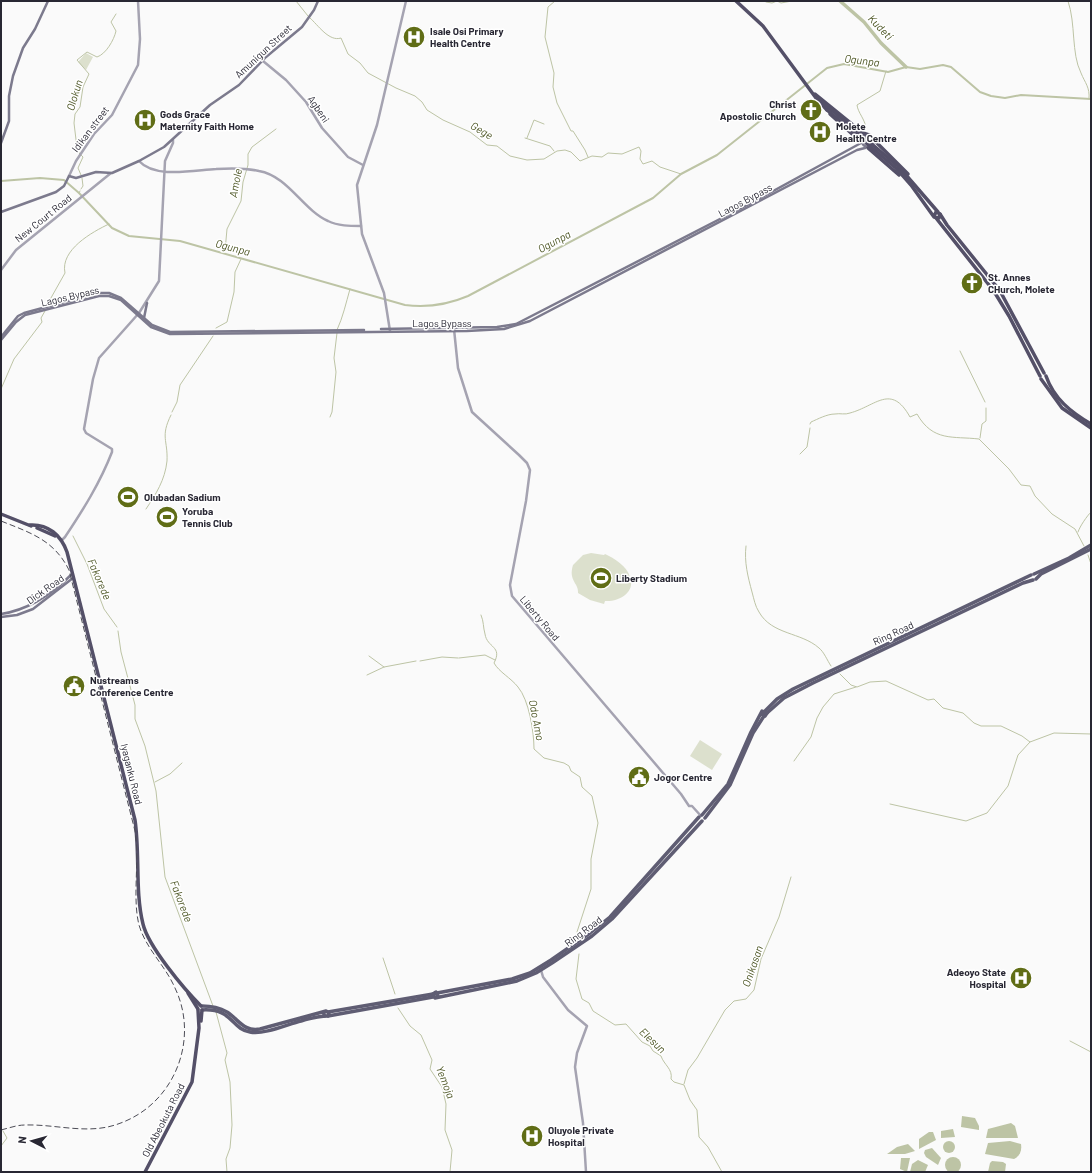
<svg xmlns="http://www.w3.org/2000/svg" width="1092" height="1173" font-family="Barlow,sans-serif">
  <rect width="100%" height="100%" fill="#fafafa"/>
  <!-- green -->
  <g fill="#dce0cd">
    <path d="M 86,53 L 93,57 L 86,70 L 78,62 Z"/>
    <path d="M 591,553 L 604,555 L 605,554 C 614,558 627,566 630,577 C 636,593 618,602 605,601 L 604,604 L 590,600 L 578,593 C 579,583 568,581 573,565 L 583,555 Z"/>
    <path d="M 700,740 L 722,754 L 712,770 L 690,756 Z"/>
  </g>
  <!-- water -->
  <g fill="#bdc4a5">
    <path d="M 962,1116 L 975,1118 L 979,1126 L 979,1130 L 961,1127 Z"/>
    <path d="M 1011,1123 L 1015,1126 L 1018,1138 L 986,1138 L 988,1129 Z"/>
    <path d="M 953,1129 L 955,1137 L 941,1138 L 941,1131 Z"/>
    <path d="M 929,1132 L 933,1132 L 936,1140 L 919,1149 L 919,1139 Z"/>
    <circle cx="949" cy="1147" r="6"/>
    <path d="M 1010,1141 L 1021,1144 C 1022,1151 1020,1156 1014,1159 L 985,1154 L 988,1143 Z"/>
    <path d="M 908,1144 L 915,1151 L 905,1154 L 887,1154 L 897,1147 Z"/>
    <path d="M 932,1148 L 941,1158 L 938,1165 L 926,1157 L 924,1153 L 925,1150 Z"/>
    <circle cx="953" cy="1165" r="8"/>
    <path d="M 901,1158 L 910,1158 L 907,1172 L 900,1169 Z"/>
    <path d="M 918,1160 L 928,1165 L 925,1172 L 910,1172 L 912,1164 Z"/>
    <path d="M 992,1161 L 1003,1162 L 1006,1164 L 1005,1172 L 988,1172 L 990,1163 Z"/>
  </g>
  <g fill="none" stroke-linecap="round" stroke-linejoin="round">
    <!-- stream -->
    <g stroke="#bdc4a5" stroke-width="1">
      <path d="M 296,1 L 308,16"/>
      <path d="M 555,1 L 548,7 L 545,37 L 554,73 L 553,87 L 557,103 L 571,131 L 573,131 L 585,150 L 588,157"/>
      <path d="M 777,1 L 781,3 L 792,1"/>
      <path d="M 1068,1 C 1076,24 1071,53 1081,73 C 1085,83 1090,87 1089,99"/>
      <path d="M 766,2 L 772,3 L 777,1"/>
      <path d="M 842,2 L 842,1"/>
      <path d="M 310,18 C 318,25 329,42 341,38 L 348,54 L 360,63 L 368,73 L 396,88 L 415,96 L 422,102 L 427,110 L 443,120 L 470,132 L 487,145 L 497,146 L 510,156 L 527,160 L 544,159 L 557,151 L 565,150 L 571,152 L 580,161 L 592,156 L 602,157 L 608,153 L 622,154 L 639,147 L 641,151 L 640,159 L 643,164 L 652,161 L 660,167 L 681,174"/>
      <path d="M 866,128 C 865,119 858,113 857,105 L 880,91 L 886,71"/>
      <path d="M 525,138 L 550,146 L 554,151"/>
      <path d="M 527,138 L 534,120 L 544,124"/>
      <path d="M 81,175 L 78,168 L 83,157 L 79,153 L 77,148 L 74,123 L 75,114 L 80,107 L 83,87 L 89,74 L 77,60 L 87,52 L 97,57 C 106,54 114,40 116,31 L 111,22 L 116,14"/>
      <path d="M 81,189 L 83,186 L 82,178"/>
      <path d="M 79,193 L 80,191"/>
      <path d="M 225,251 L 227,229 L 241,201 L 243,182 L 248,165 L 248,154 L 252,147 L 276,129"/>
      <path d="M 47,305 L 65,273 C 60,250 92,232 109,224"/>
      <path d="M 216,328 L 227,322 L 234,292 L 235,272 L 241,259"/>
      <path d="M 337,330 C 343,317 346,303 350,289"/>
      <path d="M 960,351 L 985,402"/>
      <path d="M 1,389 L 14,359 L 42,322 L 41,318 L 45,311"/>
      <path d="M 172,412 L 177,402 L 180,385 L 213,336"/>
      <path d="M 330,417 L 332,412 L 336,372 L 334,358 L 337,333"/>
      <path d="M 810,424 L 811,422 C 818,419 827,414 835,414 C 840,413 845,415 850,413 C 876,406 891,383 910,417 L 917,414 C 933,442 953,436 979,439 L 1009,469 L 1021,485 L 1030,486 L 1035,496 L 1052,514 L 1075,529 L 1084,546"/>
      <path d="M 980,438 L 982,424 L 986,421 L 986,408"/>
      <path d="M 800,454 L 807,447 L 810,428"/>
      <path d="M 146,509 C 156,494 165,480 167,461 C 168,440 160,437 171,415"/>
      <path d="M 1078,532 C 1080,526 1087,516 1091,512"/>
      <path d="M 73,536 L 87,564 L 104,609 L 117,627"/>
      <path d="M 746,546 C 744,562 748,577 752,592 C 754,599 755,606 759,612 C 772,635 801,632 819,648 C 824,652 827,660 831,666"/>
      <path d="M 1088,555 L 1091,564"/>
      <path d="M 1091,569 L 1091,577"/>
      <path d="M 481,615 C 484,622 483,627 485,634 C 487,648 503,646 494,663 C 499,672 511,678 518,687 C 529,700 534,732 534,749 L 544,758 L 564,763 L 569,766 L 571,771 L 580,777 L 582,787 L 592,796 L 598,823 L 591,859 L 591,889 L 577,932"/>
      <path d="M 118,631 L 121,652 L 135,705 L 135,719 L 145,746 L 156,791 L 165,877 L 213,1006"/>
      <path d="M 369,656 L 384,667"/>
      <path d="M 459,658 L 485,655 L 495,660"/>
      <path d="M 420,661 L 442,657 L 458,658"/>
      <path d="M 840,674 L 851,685 L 857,687 L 870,682 L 886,681 L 928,700 L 934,699 L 943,708 L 963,713 L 974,723 L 981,726 L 1001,726 L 1022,736 L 1030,742 L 1054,733 L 1091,734"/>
      <path d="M 367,675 L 384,667 L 416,661"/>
      <path d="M 794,761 L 811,737 L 817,718 L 823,707 L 834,694 L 856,687"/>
      <path d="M 155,782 L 170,774 L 182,763"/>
      <path d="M 890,804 L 966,821 L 987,813 L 1008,786 L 1018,755 L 1030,742"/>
      <path d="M 579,954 L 576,979 L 582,999 L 589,1003 L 593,1011 L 615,1025 L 626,1024 L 642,1042 L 650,1046 L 653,1051 L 661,1056 C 664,1065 673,1069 671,1079 L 674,1082 L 684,1085 L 690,1100 L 697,1110 L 699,1137 L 708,1147 L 722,1172"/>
      <path d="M 383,958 L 395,994"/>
      <path d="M 398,1008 L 410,1026 L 421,1035 L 432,1060 L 430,1069 L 442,1087 L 446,1104 L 445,1130 L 452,1150 L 450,1172"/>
      <path d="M 216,1012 L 227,1053 L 225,1060 L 230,1082 L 232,1125 L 230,1148 L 226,1159 L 227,1172"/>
      <path d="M 1070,1041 L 1091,1052"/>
      <path d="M 684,1084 L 688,1070 L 697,1058 L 725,1010 L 734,1001 L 746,999 L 754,990 L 761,959 L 779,917 L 791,877"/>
      <path d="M 1,1146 L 7,1138 L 3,1131"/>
    </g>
    <!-- canal -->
    <path stroke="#bdc4a5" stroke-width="2" d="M 1,181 L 40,178 L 64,180 L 79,193 L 112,228 L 129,236 L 180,241 L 405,305 C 428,308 447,305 468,296 L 653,198 L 681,174 L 717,155 L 827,68 L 844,64 L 888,72 L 906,67 L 920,69 L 943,65 L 951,67 L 980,92 L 991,96 L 1005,98 L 1021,95 L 1091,99"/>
    <!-- river -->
    <path stroke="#bdc4a5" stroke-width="3.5" d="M 840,1 L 864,22 L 881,43 L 906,67"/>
    <!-- tertiary -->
    <g stroke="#a5a3b1" stroke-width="2.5">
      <path d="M 263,61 L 286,80 L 306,102 L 322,128 L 348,157 L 363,165"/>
      <path d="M 139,161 C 155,179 195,170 216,169 C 230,168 246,168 259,171 C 288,176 303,210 328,221 C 338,226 350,226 361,226"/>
      <path d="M 69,176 L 76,161 L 94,134 L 112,115 L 138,65 L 140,39 L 138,1"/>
      <path d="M 1,270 L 16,250 L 111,173"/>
      <path d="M 454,329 L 458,368 L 472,412 L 519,455 L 527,463 L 530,470 L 526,501 L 510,585 L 512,596 L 681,794 L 689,806 L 692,806 L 701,816"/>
      <path d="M 390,331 L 384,293 L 362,234 L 357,185 L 377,125 L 406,1"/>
      <path d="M 61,541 L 65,537 C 83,510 100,483 112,452 L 112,449 L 86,433 L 84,429 L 93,379 L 99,358 L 139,313 L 159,281 L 165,161 L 173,143 L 173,140"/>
      <path d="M 541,970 L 543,977 L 568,1010 L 587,1026 L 577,1053 L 575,1067 L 583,1123 L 586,1172"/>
    </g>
    <!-- secondary -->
    <g stroke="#7c7a8d" stroke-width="2.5">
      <circle cx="868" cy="141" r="6"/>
      <path d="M 1,143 L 9,121 L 9,96 L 13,76 L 23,48 L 35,29 L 48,1"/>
      <path d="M 1,212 L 56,192 L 64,186 L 69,176 L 76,178 L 96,172 L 112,173 L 139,161 L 164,147 L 210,105 L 239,85 L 266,57 L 302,27 L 314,10 L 318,1"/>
      <path d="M 144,318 L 147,303"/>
      <path d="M 381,329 L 497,327 L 516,324 L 753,202 L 861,143"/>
      <path d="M 1,337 L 18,316 L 24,313 L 98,293 L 109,293 L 121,298 L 152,325 L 170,332 L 364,330"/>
      <path d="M 1,340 L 16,322 L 25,315 L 99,296 L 109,296 L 121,300 L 151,327 L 170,334 L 467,331 L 504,329 L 530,321 L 857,150 L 865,148"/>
      <path d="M 1,614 C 28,610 53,593 72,574"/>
      <path d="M 1,617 L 17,615 L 33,609 L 73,578"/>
    </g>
    <!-- primary -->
    <g stroke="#5f5d73" stroke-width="3.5">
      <path d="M 1034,574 L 1069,558 L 1091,545"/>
      <path d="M 1036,579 L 1041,574 L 1091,549"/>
      <path d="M 765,711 L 777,699 L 793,689 L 1031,575"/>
      <path d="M 767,713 L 784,698 L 813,683 L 1023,583 L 1033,580"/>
      <path d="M 702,815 L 728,784 L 751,732 L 762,711 L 767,713 L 765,716 L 761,714"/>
      <path d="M 705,818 L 730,785 L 753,733 L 764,716"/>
      <path d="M 437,993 L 512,979 L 530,973 L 551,960 L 590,933 L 610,917 L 699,817"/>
      <path d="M 438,996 L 436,992 L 433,994 L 435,998 L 517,981 L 536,973 L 552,963 L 592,936 L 612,919 L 702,821"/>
      <path d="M 202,1006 C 210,1006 220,1008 227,1012 C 239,1020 244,1032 260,1029 L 326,1011 L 329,1013 L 328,1016 L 324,1016 L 324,1013"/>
      <path d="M 202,1010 C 233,1008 231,1029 250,1032 C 264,1035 288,1024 301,1021 C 309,1018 317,1017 325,1016"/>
      <path d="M 328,1012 L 433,994"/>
      <path d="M 328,1016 L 433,997"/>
    </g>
    <!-- trunk -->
    <g stroke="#545068" stroke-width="3.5">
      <path d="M 736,1 L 763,26 L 816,98 L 827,110"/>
      <path d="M 815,94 L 863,133 L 869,135"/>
      <path d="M 820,99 L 829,108"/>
      <path d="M 830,114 L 861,142"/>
      <path d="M 874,140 L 908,174"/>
      <path d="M 868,148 L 899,175"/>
      <path d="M 899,167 L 938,212"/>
      <path d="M 897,169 L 911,185 L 934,217 L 939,218 L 940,214 L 936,212 L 934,216"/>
      <path d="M 940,214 L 947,225 L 997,287"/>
      <path d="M 936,218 L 993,290"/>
      <path d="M 999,289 L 1044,373"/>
      <path d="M 995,293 L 1009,316 L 1040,376"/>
      <path d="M 1046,376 C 1054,399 1071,412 1091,424"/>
      <path d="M 1041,379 L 1062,408 L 1091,428"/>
      <path d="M 1,514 L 31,526"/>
      <path d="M 30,525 C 48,524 61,535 67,552 L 135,820 C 140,854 135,892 143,924 C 148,946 184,989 201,1006"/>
      <path d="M 37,528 L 55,536"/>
      <path d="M 188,993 L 198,1009"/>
      <path d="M 201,1021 L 202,1010"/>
      <path d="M 145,1172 L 192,1082 L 199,1028 L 198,1010"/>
    </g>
    <!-- rail -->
    <path stroke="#4c4c56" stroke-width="1" stroke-dasharray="6 3" stroke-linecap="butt" d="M 1,521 C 31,533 54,540 69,570 L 135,831 C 140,861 132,897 139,925 C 146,949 165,965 175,988 C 200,1040 174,1105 118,1124 C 88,1135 56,1124 25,1125 C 17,1125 9,1128 1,1130"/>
    <!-- trunk-bridge -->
    <g stroke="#545068" stroke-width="3.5">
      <path d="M 829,108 L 899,167"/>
      <path d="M 827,110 L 897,169"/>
    </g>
  </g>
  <!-- icons -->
  <defs>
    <g id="hospital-disc" transform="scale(1.15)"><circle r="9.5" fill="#606d16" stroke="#fff"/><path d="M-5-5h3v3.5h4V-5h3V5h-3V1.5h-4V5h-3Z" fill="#fff"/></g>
    <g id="church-disc" transform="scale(1.15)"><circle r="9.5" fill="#606d16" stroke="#fff"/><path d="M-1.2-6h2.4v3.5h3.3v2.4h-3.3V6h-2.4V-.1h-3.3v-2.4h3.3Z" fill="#fff"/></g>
    <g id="stadium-disc" transform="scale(1.15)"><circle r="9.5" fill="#606d16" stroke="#fff"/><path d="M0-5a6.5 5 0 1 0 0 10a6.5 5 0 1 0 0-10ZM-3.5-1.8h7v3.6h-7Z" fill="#fff"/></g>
    <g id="civic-disc" transform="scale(1.15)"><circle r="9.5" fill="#606d16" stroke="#fff"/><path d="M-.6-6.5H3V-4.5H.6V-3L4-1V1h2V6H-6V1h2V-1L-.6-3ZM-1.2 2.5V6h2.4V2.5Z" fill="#fff"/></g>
  </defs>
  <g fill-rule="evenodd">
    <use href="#hospital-disc" x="414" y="37"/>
    <use href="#church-disc" x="811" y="110"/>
    <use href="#hospital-disc" x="145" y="120"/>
    <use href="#hospital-disc" x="820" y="132"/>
    <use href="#church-disc" x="972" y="283"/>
    <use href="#stadium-disc" x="128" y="497"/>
    <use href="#stadium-disc" x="167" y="517"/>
    <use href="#stadium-disc" x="601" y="578"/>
    <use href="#civic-disc" x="74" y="686"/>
    <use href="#civic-disc" x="639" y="777"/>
    <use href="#hospital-disc" x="1021" y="978"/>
    <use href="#hospital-disc" x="532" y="1136"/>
  </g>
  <g text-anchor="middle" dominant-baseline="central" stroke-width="3" stroke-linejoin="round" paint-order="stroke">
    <!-- poi labels -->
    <g font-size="10" font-weight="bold" fill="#282733" stroke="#fff" text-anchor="start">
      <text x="430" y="31">Isale Osi Primary<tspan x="430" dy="12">Health Centre</tspan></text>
      <text x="796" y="104" text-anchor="end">Christ<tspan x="796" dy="12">Apostolic Church</tspan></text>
      <text x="160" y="114">Gods Grace<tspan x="160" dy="12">Maternity Faith Home</tspan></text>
      <text x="836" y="126">Molete<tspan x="836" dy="12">Health Centre</tspan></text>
      <text x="988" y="277">St. Annes<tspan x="988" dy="12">CHurch, Molete</tspan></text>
      <text x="144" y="497">Olubadan Sadium</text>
      <text x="182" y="511">Yoruba<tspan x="182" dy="12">Tennis Club</tspan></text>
      <text x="616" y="578">Liberty Stadium</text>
      <text x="90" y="680">Nustreams<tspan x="90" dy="12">Conference Centre</tspan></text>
      <text x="654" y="777">Jogor Centre</text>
      <text x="1006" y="972" text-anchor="end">Adeoyo State<tspan x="1006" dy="12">Hospital</tspan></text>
      <text x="548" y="1130">Oluyole Private<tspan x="548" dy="12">Hospital</tspan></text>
    </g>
    <!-- street labels -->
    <g font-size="10" fill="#282733" stroke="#fff">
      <text transform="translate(263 51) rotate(-43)">Amunigun Street</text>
      <text transform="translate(319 109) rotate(56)">Agbeni</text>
      <text transform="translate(90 129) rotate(-53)">Idikan street</text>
      <text transform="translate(745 200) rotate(-28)">Lagos Bypass</text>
      <text transform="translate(43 218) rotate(-39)">New Court Road</text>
      <text transform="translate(70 296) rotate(-13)">Lagos Bypass</text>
      <text x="442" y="323">Lagos Bypass</text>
      <text transform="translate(45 589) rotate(-35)">Dick Road</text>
      <text transform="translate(540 618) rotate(50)">Liberty Road</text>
      <text transform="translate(893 633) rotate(-25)">Ring Road</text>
      <text transform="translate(132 774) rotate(76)">Iyaganku Road</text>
      <text transform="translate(583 931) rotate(-37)">Ring Road</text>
      <text transform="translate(163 1120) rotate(-63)">Old Abeokuta Road</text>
    </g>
    <!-- water labels -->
    <g font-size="11" font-style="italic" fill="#4d5625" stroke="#fff">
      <text transform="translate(881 27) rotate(46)">Kudeti</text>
      <text transform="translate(862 60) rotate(7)">Ogunpa</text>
      <text transform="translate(74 95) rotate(-73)">Olokun</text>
      <text transform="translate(482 130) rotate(30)">Gege</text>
      <text transform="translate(235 183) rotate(-79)">Amole</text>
      <text transform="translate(554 241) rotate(-28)">Ogunpa</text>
      <text transform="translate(233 247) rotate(15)">Ogunpa</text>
      <text transform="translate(100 579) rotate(67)">Fakorede</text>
      <text transform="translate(537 720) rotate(79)">Odo Amo</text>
      <text transform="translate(182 901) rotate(69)">Fakorede</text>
      <text transform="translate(752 966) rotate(-71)">Onikasan</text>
      <text transform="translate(653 1040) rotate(43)">Elesun</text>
      <text transform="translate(446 1082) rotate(69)">Yemoja</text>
    </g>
  </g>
  <!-- border -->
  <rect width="1092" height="1173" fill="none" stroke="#282733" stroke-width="4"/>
  <!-- north arrow -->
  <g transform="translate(32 1141) rotate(276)" stroke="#ffffff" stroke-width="3" paint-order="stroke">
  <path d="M0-3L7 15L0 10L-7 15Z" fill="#282733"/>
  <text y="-6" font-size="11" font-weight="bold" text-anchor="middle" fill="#282733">N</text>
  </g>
</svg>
